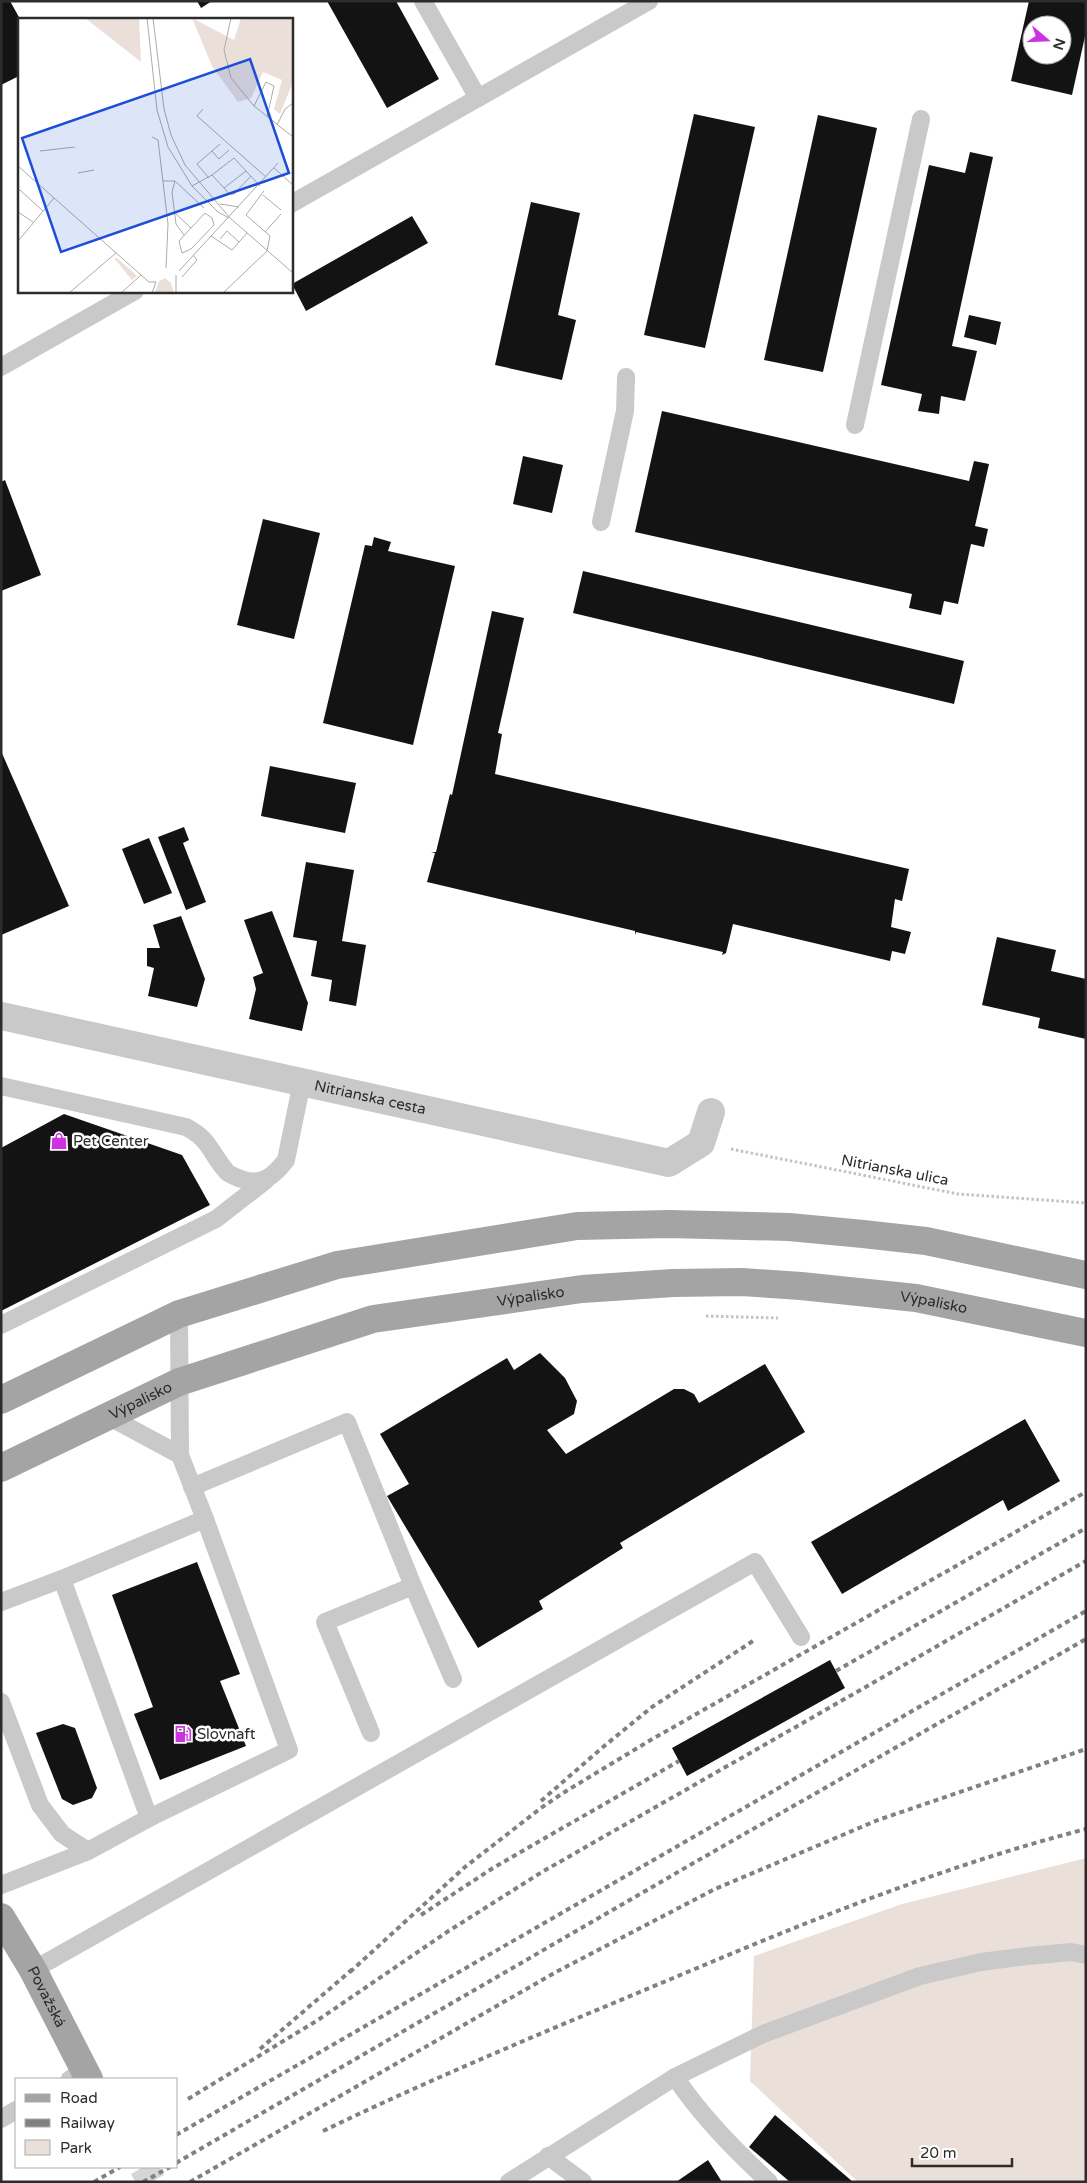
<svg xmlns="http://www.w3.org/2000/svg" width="1087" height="2183" font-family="'Varela Round',sans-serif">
  <rect width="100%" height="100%" fill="#fff"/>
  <!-- green -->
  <path fill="#eae0d9" d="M 1086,1858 L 1086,2182 L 858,2182 L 750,2081 L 754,1956 L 902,1904 Z"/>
  <!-- building -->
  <g fill="#131313" fill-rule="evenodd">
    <path d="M 1,1 L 10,1 L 20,19 L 19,76 L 1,85 Z"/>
    <path d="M 197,1 L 212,1 L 201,8 Z"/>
    <path d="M 327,1 L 396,1 L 439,79 L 387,108 Z"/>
    <path d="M 1029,1 L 1086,1 L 1086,32 L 1072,95 L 1011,81 ZM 1032,25 L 1062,25 L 1062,55 L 1032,55 Z"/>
    <path d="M 694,114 L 755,127 L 705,348 L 644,335 Z"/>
    <path d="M 818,115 L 877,128 L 823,372 L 764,360 Z"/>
    <path d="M 970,152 L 993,157 L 952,346 L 977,351 L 965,401 L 941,396 L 939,414 L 918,411 L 922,394 L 881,385 L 929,165 L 965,173 Z"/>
    <path d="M 531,202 L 580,213 L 558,315 L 576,320 L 562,380 L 495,365 Z"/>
    <path d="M 412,216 L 428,243 L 306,311 L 292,284 Z"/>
    <path d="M 969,315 L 1001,322 L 996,345 L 964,337 Z"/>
    <path d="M 662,411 L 969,481 L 974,461 L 989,464 L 975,526 L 988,529 L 984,547 L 971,544 L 958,604 L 944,601 L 941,615 L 909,608 L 912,594 L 635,532 Z"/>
    <path d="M 523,456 L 563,465 L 552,513 L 513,504 Z"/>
    <path d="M 5,480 L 41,575 L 1,591 L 1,482 Z"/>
    <path d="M 263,519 L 320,533 L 294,639 L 237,625 Z"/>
    <path d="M 374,537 L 391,542 L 388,551 L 455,566 L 413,745 L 323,723 L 365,545 L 372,546 Z"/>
    <path d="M 583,571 L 964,661 L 954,704 L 573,613 Z"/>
    <path d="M 492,611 L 524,618 L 498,733 L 502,734 L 495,774 L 909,869 L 902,901 L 895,899 L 891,927 L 911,932 L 905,954 L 892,951 L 890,961 L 733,924 L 726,953 L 722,955 L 723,952 L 636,932 L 635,935 L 635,931 L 427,882 L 435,853 L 431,852 L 436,852 L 450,794 L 452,795 Z"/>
    <path d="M 1,751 L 69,906 L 1,935 Z"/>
    <path d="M 270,766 L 356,783 L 345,833 L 261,816 Z"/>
    <path d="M 184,827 L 189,840 L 183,843 L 206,902 L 186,910 L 158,837 Z"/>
    <path d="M 149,838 L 172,893 L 144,904 L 122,849 Z"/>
    <path d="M 306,862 L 354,870 L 342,941 L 366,945 L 356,1006 L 329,1001 L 332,980 L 311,976 L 317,941 L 293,937 Z"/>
    <path d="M 272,911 L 308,1003 L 302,1031 L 249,1019 L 256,989 L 253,977 L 263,973 L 244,920 Z"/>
    <path d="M 181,916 L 205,979 L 197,1007 L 148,996 L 154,968 L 147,966 L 147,948 L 160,948 L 153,925 Z"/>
    <path d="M 997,937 L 1056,950 L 1051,971 L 1086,979 L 1086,1039 L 1038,1028 L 1040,1018 L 982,1005 Z"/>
    <path d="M 64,1114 L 182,1155 L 210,1205 L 1,1311 L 1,1148 Z"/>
    <path d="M 540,1353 L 565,1378 L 577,1401 L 574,1414 L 547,1430 L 566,1454 L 674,1389 L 684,1389 L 694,1394 L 699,1403 L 765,1364 L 805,1432 L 620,1543 L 623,1548 L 539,1601 L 543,1609 L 478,1648 L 387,1496 L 409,1484 L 380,1434 L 507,1358 L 514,1370 Z"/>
    <path d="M 1025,1419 L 1060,1481 L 1008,1511 L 1003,1500 L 842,1594 L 811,1542 Z"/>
    <path d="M 197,1562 L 240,1674 L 220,1681 L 246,1746 L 160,1780 L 134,1714 L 153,1707 L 112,1595 Z"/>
    <path d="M 830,1660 L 845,1688 L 687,1776 L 672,1748 Z"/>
    <path d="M 63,1724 L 75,1728 L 97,1788 L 92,1798 L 73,1805 L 62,1799 L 36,1733 Z"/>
    <path d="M 775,2115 L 853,2182 L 790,2182 L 749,2147 Z"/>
    <path d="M 708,2160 L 722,2182 L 676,2182 Z"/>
  </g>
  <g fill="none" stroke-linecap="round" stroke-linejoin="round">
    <!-- primary-tunnel -->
    <path stroke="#d5d5d5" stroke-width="28" stroke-dasharray="28 14" stroke-linecap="butt" d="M 143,2167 L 152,2182"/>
    <!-- path -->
    <g stroke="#c3c3c3" stroke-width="3" stroke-dasharray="2.5 2.5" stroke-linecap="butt">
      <path d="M 731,1149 L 958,1194 L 1086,1203"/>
      <path d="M 706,1316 L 778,1318"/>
    </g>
    <!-- service -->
    <g stroke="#c9c9c9" stroke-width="18">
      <path d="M 423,1 L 478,98"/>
      <path d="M 291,204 L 649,1"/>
      <path d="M 1,367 L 135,291"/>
      <path d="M 855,425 L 921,119"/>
      <path d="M 601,522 L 625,411 L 626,377"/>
      <path d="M 1,1086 L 186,1127 C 211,1140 210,1153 227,1172 C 230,1175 236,1177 241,1179 C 261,1187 274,1176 286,1160 L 302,1082"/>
      <path d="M 1,1325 L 216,1219 L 265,1181"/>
      <path d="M 106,1415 L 180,1455"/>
      <path d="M 192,1487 L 347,1422 L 413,1586 L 453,1679"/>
      <path d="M 1,1602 L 62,1579"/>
      <path d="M 1,1702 L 40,1805 L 62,1834 L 88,1851"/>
      <path d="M 371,1733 L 325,1622 L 413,1586"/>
      <path d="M 149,1818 L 289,1750 L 205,1519"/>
      <path d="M 1,1885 L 88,1851 L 149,1818 L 62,1579 L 205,1519 L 180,1455 L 179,1314"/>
      <path d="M 33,1970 L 755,1562 L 801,1637"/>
      <path d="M 675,2077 C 702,2117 734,2149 769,2182"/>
      <path d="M 70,2079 L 84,2071"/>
      <path d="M 1,2119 L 16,2110"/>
      <path d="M 548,2156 L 583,2182"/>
      <path d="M 509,2182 L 675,2077 L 763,2034 L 920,1976 L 981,1962 L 1028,1956 L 1071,1952 L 1086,1955"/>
    </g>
    <!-- minor -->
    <path stroke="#c9c9c9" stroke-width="28" id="s1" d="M 1,1016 L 669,1163 L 701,1143 L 711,1112"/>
    <!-- primary -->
    <g stroke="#a4a4a4" stroke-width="28">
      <path d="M 1,1400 L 179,1314 L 337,1265 L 577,1226 L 669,1224 L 789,1227 L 863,1234 L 926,1241 L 1086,1275"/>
      <path id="s2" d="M 1,1468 L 179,1382 L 373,1319 L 582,1289 L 673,1283 L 742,1282 L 801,1286 L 916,1298 L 1086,1333"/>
      <path id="s3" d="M 1,1917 L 33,1970 L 89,2079"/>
    </g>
    <!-- rail -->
    <g stroke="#818181" stroke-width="4" stroke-dasharray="5 4" stroke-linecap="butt">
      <path d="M 836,1671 L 1086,1528"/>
      <path d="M 541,1801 L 603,1747 L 652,1707 L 756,1639"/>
      <path d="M 421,1915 L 493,1868 L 679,1761"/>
      <path d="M 350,1972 L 465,1867 L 541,1808 L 563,1793 L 649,1741 L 1084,1493"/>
      <path d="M 260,2049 L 355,1967"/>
      <path d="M 188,2099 L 318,2020 L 447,1932 L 542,1872 L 1086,1561"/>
      <path d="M 323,2131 C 437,2076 554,2028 671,1979 C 806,1922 943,1866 1086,1829"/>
      <path d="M 176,2135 L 1086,1611"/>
      <path d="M 176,2163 L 697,1861 L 1086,1639"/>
      <path d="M 94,2182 L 120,2167"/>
      <path d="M 143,2182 L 170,2167"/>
      <path d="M 190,2182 L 556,1972 L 715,1889 L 878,1820 L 1086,1749"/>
    </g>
  </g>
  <!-- icons -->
  <defs>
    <g id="shop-bare" transform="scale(1.35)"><path d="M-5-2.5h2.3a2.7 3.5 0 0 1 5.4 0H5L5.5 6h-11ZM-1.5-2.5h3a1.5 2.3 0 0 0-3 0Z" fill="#ce31e0" stroke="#fff" stroke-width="2.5" paint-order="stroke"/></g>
    <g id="fuel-bare" transform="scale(1.35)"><path d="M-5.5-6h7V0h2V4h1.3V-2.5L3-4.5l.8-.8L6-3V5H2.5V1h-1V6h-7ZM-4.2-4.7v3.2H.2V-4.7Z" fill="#ce31e0" stroke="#fff" stroke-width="2.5" paint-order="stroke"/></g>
  </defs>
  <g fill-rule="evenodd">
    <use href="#shop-bare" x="59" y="1141"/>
    <use href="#fuel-bare" x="183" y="1734"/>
  </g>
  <g text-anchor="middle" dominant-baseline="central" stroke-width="5" stroke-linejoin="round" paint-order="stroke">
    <!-- street labels -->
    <g font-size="15" fill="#2c2c2c" stroke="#fff">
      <text stroke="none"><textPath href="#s1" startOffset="378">Nitrianska cesta</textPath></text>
      <text transform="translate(895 1170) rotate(11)">Nitrianska ulica</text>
      <text stroke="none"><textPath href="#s2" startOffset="561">Výpalisko</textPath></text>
      <text stroke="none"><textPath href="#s2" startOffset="966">Výpalisko</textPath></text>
      <text stroke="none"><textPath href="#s2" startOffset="155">Výpalisko</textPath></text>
      <text stroke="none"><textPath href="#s3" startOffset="92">Považská</textPath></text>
    </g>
    <!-- poi labels -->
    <g font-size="15" fill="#2c2c2c" stroke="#fff" text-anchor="start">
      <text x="73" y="1141">Pet Center</text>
      <text x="197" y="1734">Slovnaft</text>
    </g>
  </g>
  <!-- overview -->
  <g transform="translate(18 18)">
    <rect width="275" height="275" fill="#fff"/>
    <path d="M 67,0 L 121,0 L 123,44 ZM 174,0 L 216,22 L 223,0 L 275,0 L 275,64 L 262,96 L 256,91 L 264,62 L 245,54 L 233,80 L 220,84 L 194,48 ZM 96,240 L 99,240 L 119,258 L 114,262 ZM 147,260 L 153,265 L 156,275 L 137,275 L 141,263 Z" fill="#eae0d9"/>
    <path fill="none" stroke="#ababab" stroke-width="1" d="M 129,0 L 139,92 L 150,129 L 174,168 L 200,194 L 211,200M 135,0 L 146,91 L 153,117 L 167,147 L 212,200 L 275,255M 213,0 L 206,32 L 213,60 L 236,88 L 275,119M 236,88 L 248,64 L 256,68 L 249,99M 185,91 L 179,98 L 248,159M 259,107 L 267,91 L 275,85M 134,119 L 140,122 L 150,206 L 148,250M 22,133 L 57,129M 194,133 L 201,141 L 211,132M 0,148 L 123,257 L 131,264 L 138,264 L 134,275M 256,150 L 275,167M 60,155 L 76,152M 194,157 L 216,140 L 228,153M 191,160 L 179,146 L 202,126M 145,163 L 157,163 L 154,174 L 158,206 L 166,217M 157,163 L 186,190M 174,168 L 194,157 L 206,170 L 228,153 L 242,168M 206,170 L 211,176 L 216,176 L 233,158M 0,174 L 2,172 L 25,193M 245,177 L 263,192M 202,186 L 221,189M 0,194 L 15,204M 157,195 L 173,210M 187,195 L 194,200 L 196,207 L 173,231 L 164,235 L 161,223 ZM 247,214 L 263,196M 193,218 L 214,232 L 229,215M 202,221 L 209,213 L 221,224M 1,222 L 36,180M 161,253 L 260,145M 164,259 L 179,242 L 175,237M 51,275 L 98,235M 103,275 L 123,257M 158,275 L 158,257M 205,275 L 249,233 L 252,218 L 228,197 L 246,173"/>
    <path fill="#1d4ed8" fill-opacity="0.15" stroke="#1d4ed8" stroke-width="2.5" d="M 232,41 L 271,155 L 43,234 L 4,120 Z"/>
    <rect width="275" height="275" fill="none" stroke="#2c2c2c" stroke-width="2.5"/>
  </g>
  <!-- border -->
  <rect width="1087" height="2183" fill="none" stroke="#2c2c2c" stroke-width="5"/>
  <!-- legend -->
  <rect x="15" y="2078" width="162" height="90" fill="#ffffff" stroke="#ababab"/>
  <rect x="25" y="2094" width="25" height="8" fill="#a4a4a4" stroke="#ababab"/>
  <text x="60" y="2103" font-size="15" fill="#2c2c2c">Road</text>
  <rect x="25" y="2119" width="25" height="8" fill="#818181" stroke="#ababab"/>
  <text x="60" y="2128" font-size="15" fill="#2c2c2c">Railway</text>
  <rect x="25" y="2140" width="25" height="15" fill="#eae0d9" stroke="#ababab"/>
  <text x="60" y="2153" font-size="15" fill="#2c2c2c">Park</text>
  <!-- north arrow -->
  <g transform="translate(1047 40) rotate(109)"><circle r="24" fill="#ffffff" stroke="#ababab"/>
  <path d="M0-4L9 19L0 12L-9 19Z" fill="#ce31e0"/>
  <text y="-8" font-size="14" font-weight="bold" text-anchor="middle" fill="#2c2c2c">N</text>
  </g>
  <!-- scale -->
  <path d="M912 2158v8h100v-8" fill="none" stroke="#2c2c2c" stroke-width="2.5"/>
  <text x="920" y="2158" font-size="15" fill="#2c2c2c" stroke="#ffffff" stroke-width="4" paint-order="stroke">20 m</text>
</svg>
